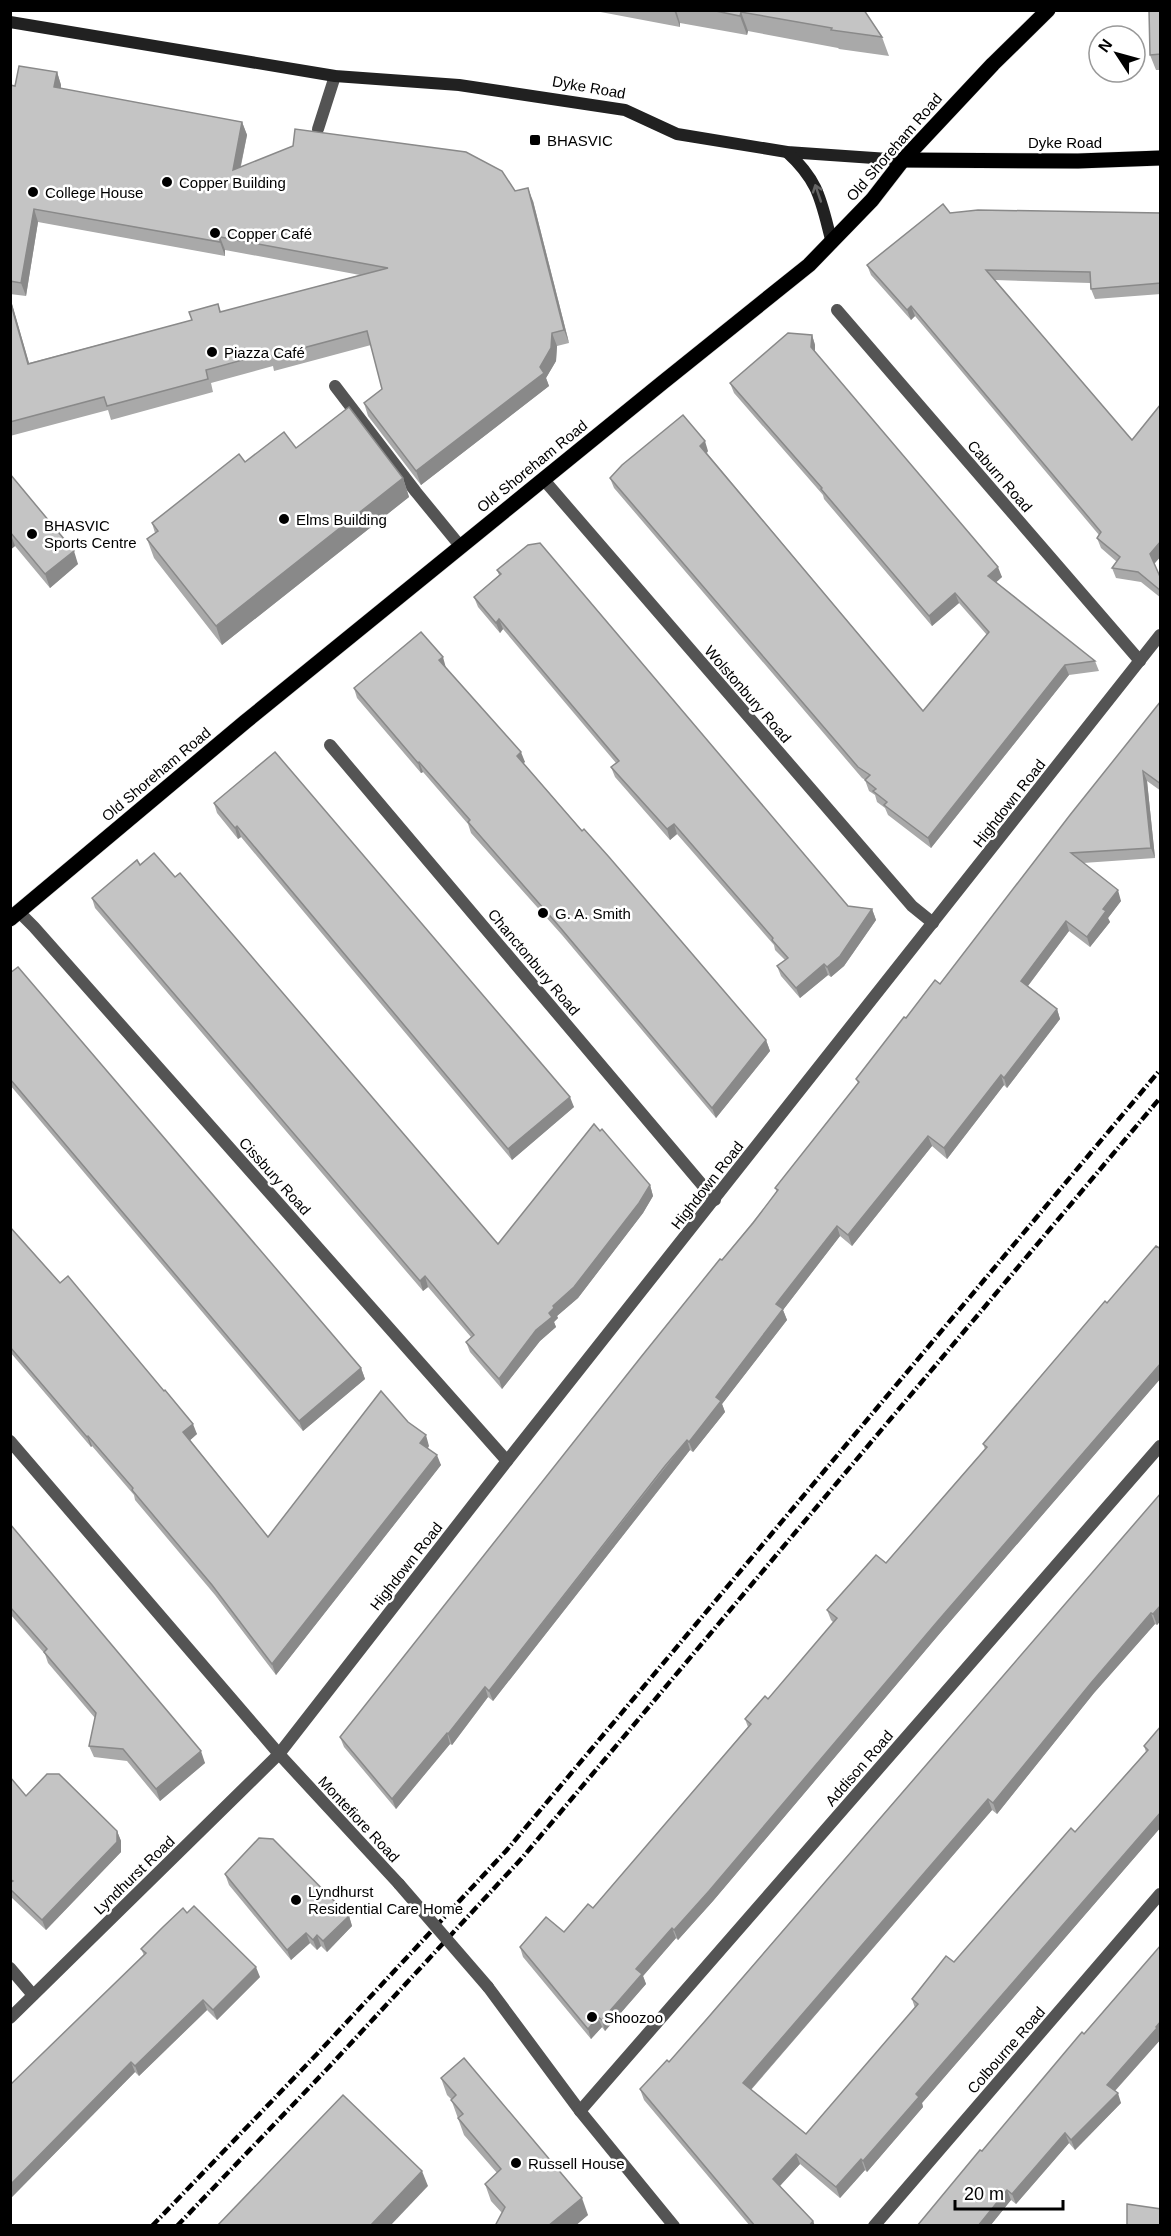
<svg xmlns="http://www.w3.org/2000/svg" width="1171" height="2236" font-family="Arial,sans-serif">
  <rect width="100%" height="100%" fill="#fff"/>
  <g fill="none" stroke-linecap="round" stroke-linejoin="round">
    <!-- primary casing -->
    <g stroke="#dbdbdb" stroke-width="16">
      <g id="primary">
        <path d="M 903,160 L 1078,161 L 1160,158"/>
        <path d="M 10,919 L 245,722 L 662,383 L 809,265 L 872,200 L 903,160 L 993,64 L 1048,10"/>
      </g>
    </g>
    <!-- lane -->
    <g stroke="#545454" stroke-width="12">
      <path d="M 318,129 L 335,76"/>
      <path d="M 335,386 L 416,492 L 461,547"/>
    </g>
    <!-- street -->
    <g stroke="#545454" stroke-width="12">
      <path d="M 837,310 L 1140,661"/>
      <path d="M 544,480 L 912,906 L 933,923"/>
      <path d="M 330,745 L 715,1200"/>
      <path d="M 19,912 L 34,927 L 507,1461"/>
      <path d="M 10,1441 L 279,1754 L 399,1884"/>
      <path d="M 10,1968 L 33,1995"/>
      <path d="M 488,1987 L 580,2111 L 674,2226"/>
      <path d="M 10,2018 L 279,1754 L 507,1461 L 1160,635"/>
      <path d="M 580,2111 L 1160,1446"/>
      <path d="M 874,2226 L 1160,1894"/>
    </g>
    <!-- secondary -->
    <g stroke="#212121" stroke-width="12">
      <path d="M 10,22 L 335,76 L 459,85 L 625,110 L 677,134 L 787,152 L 903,160"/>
      <path d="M 787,152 C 820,182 821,202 832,243"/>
    </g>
    <!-- primary -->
    <use href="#primary" stroke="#000" stroke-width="15"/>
    <!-- rail -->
    <g stroke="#000" stroke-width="4.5" stroke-dasharray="9 3 1.5 3" stroke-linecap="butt">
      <path d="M 152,2226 L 317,2054 L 506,1851 L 1160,1070"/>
      <path d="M 177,2226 L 328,2068 L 522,1858 L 1160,1098"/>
    </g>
    <!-- street-bridge -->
    <path stroke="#545454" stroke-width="12" d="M 399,1884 L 488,1987"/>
  </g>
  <!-- wall -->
  <g fill="#a9a9a9">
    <path d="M 590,10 L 864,10 L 882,37 L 889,56 L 839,49 L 838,48 L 748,31 L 747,35 L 680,23 L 680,27 Z"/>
    <path d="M 1161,10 L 1161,70 L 1156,70 L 1150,55 Z"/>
    <path d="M 57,72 L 61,85 L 61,89 L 242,122 L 247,135 L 241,166 L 515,191 L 533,201 L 569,343 L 557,346 L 556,361 L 546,378 L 549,386 L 421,485 L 368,416 L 364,403 L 382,389 L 371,345 L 274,371 L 273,366 L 211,383 L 213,392 L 111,420 L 108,410 L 10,436 L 10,297 L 29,363 L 192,320 L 218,304 L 221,312 L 360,275 L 225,250 L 225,256 L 38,222 L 26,296 L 10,294 L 10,85 L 15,86 Z"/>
    <path d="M 950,213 L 1161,213 L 1161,294 L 1095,299 L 1091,289 L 1090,283 L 995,280 L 1132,440 L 1161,404 L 1161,556 L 1154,564 L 1161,579 L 1161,598 L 1141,582 L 1116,578 L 1112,568 L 1117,562 L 1101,548 L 1097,538 L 1099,535 L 915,316 L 911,320 L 871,275 L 867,265 Z"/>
    <path d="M 812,335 L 815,345 L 815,352 L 1002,577 L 996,582 L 1095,661 L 1099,671 L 1069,675 L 931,848 L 888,815 L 885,808 L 877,802 L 875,795 L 869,791 L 865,780 L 862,778 L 614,488 L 610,478 L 708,451 L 707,453 L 923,711 L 987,635 L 959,603 L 932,626 L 824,499 L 823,495 L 734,393 L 730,383 Z"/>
    <path d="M 296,448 L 403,478 L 409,497 L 222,645 L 154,558 L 147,539 L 155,533 L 152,523 L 245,462 Z"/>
    <path d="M 10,474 L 78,564 L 50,588 L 15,546 L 10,550 Z"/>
    <path d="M 497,570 L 848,906 L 872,909 L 876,920 L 844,966 L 831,977 L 828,975 L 800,998 L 781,976 L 777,966 L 785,960 L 775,950 L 774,945 L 677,834 L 670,840 L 615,777 L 611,767 L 616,763 L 503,629 L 500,633 L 478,607 L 474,597 L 499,575 Z"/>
    <path d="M 446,668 L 525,762 L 523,763 L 766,1040 L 770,1051 L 716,1118 L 562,935 L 471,833 L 468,824 L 423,772 L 421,773 L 357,698 L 354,688 Z"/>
    <path d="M 1161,701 L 1161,791 L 1147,781 L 1155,858 L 1083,863 L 1121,901 L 1108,918 L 1110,922 L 1090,947 L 1069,931 L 1028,986 L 1057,1009 L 1060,1019 L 1007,1088 L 1004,1085 L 947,1159 L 932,1146 L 852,1246 L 840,1236 L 783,1310 L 787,1320 L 722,1404 L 725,1412 L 693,1452 L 690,1450 L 669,1477 L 493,1701 L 488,1697 L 452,1745 L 450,1744 L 396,1809 L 344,1747 L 340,1737 L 722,1260 L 777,1192 L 775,1188 L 858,1083 L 856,1079 L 906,1018 L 940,984 Z"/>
    <path d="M 214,803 L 574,1107 L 512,1160 L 241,837 L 238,839 L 217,813 Z"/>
    <path d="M 140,865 L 175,877 L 498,1244 L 650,1185 L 653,1196 L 643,1213 L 578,1298 L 557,1316 L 558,1318 L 554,1322 L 556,1327 L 540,1341 L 502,1389 L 470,1352 L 466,1342 L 471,1337 L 428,1287 L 423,1291 L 95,908 L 92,898 Z"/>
    <path d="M 10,973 L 361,1368 L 365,1379 L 303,1431 L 10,1085 Z"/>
    <path d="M 10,1227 L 197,1434 L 190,1440 L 268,1537 L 429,1446 L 428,1448 L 441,1465 L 276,1675 L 215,1595 L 135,1500 L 134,1495 L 92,1446 L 91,1447 L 10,1352 Z"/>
    <path d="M 1161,1249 L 1161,1378 L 941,1632 L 713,1901 L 678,1940 L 676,1938 L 643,1976 L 646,1984 L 605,2031 L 602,2027 L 591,2039 L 523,1957 L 520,1947 L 564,1932 L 593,1908 L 748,1727 L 745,1719 L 768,1699 L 834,1623 L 831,1620 L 827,1610 L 886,1563 L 985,1449 L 983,1444 L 1107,1303 Z"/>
    <path d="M 1161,1493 L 1161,1620 L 1157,1625 L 1155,1624 L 1094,1693 L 997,1814 L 992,1810 L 751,2090 L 806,2134 L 915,2008 L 912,1999 L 954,1962 L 1075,1832 L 1146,1752 L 1144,1746 L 1161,1726 L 1161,1827 L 922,2103 L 923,2107 L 867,2172 L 865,2170 L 840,2198 L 800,2164 L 780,2186 L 813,2221 L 815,2226 L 750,2226 L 644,2100 L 640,2089 L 669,2062 Z"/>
    <path d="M 10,1524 L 205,1763 L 160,1801 L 127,1761 L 94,1757 L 89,1746 L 95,1718 L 48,1663 L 45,1654 L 10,1614 Z"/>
    <path d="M 10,1777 L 26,1796 L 117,1831 L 121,1841 L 121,1852 L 46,1930 L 11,1897 L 10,1894 Z"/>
    <path d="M 225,1874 L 349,1916 L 352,1926 L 327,1952 L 321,1946 L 317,1950 L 310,1943 L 291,1960 L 229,1885 Z"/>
    <path d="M 1161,1945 L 1161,2039 L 1115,2091 L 1121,2103 L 1075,2150 L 1069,2143 L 1016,2204 L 1011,2200 L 990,2226 L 917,2226 Z"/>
    <path d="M 141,1949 L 260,1977 L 217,2020 L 207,2010 L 139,2076 L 135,2072 L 10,2199 L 144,1955 Z"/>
    <path d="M 441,2078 L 588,2215 L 575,2226 L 495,2226 L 502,2213 L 491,2201 L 485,2184 L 497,2173 L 464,2135 L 451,2099 L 447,2095 Z"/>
  </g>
  <!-- shaded-wall -->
  <g fill="#898989">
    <path d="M 674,10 L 676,10 L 680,23 L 680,27 Z"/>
    <path d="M 741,12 L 748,31 L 747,35 L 740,16 Z"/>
    <path d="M 57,72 L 61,85 L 59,101 L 54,87 Z"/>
    <path d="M 242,122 L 247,135 L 237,183 L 233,170 Z"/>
    <path d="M 528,188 L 533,201 L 569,343 L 564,330 Z"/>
    <path d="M 34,209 L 38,222 L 26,296 L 21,283 Z"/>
    <path d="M 220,237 L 225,250 L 225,256 L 220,242 Z"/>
    <path d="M 10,297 L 33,377 L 28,364 L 10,301 Z"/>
    <path d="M 911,306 L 915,316 L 911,320 L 907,310 Z"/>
    <path d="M 552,333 L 557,346 L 556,361 L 546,378 L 549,386 L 421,485 L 416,471 L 540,367 Z"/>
    <path d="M 812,335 L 815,345 L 815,357 L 811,347 Z"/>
    <path d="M 705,441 L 708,451 L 704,456 L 700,446 Z"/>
    <path d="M 403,478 L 409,497 L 222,645 L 216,626 Z"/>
    <path d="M 10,532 L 15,546 L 10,550 Z"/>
    <path d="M 1161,541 L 1161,556 L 1154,564 L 1150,554 Z"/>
    <path d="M 74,551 L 78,564 L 50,588 L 45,574 Z"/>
    <path d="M 998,567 L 1002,577 L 992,586 L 988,576 Z"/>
    <path d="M 955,593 L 959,603 L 932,626 L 929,616 Z"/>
    <path d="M 499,619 L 503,629 L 500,633 L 496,623 Z"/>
    <path d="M 443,657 L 446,668 L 443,671 L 439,660 Z"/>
    <path d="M 1065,665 L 1069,675 L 931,848 L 928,838 Z"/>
    <path d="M 521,752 L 525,762 L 520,766 L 517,756 Z"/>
    <path d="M 419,762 L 423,772 L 421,773 L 418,763 Z"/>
    <path d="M 1143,771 L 1147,781 L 1155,858 L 1151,848 Z"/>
    <path d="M 674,824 L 677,834 L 670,840 L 667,829 Z"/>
    <path d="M 237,826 L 241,837 L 238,839 L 235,828 Z"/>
    <path d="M 1118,890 L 1121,901 L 1108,918 L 1110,922 L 1090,947 L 1087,937 L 1103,909 Z"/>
    <path d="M 872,909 L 876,920 L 844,966 L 831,977 L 827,967 Z"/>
    <path d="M 1066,921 L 1069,931 L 1024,991 L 1021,981 Z"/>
    <path d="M 824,964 L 828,975 L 800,998 L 796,988 Z"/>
    <path d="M 1057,1009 L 1060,1019 L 1007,1088 L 1004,1078 Z"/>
    <path d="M 766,1040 L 770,1051 L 716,1118 L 712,1108 Z"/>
    <path d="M 1001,1075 L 1004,1085 L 947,1159 L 944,1148 Z"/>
    <path d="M 570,1097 L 574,1107 L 512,1160 L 508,1149 Z"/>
    <path d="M 928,1136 L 932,1146 L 852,1246 L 848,1235 Z"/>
    <path d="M 650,1185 L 653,1196 L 643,1213 L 578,1298 L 557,1316 L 558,1318 L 554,1322 L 556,1327 L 540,1341 L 502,1389 L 499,1379 L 553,1306 Z"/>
    <path d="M 837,1226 L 840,1236 L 783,1310 L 787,1320 L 722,1404 L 725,1412 L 693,1452 L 689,1442 L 716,1397 L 776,1304 Z"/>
    <path d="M 425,1276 L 428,1287 L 423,1291 L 420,1281 Z"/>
    <path d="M 1161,1363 L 1161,1378 L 941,1632 L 713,1901 L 678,1940 L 674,1930 L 937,1622 Z"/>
    <path d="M 361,1368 L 365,1379 L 303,1431 L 299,1421 Z"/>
    <path d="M 193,1424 L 197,1434 L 187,1443 L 183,1432 Z"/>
    <path d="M 426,1435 L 429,1446 L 424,1453 L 420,1443 Z"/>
    <path d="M 88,1436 L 92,1446 L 91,1447 L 87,1437 Z"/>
    <path d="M 687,1440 L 690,1450 L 493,1701 L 489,1691 Z"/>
    <path d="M 437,1455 L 441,1465 L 276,1675 L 272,1664 Z"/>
    <path d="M 1161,1605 L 1161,1620 L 1157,1625 L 1153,1614 Z"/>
    <path d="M 1151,1613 L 1155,1624 L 1094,1693 L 997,1814 L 993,1803 L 1091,1683 Z"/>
    <path d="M 485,1687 L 488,1697 L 452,1745 L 448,1734 Z"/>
    <path d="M 447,1733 L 450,1744 L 396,1809 L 392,1799 Z"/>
    <path d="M 201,1751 L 205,1763 L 160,1801 L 156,1789 Z"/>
    <path d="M 988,1799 L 992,1810 L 747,2094 L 743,2083 Z"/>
    <path d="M 1161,1812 L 1161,1827 L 922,2103 L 923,2107 L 867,2172 L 863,2161 L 916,2094 Z"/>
    <path d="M 117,1831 L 121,1841 L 121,1852 L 46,1930 L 42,1920 Z"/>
    <path d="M 349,1916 L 352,1926 L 327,1952 L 323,1941 Z"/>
    <path d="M 672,1928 L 676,1938 L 643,1976 L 646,1984 L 605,2031 L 602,2020 L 636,1969 Z"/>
    <path d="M 306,1933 L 310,1943 L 291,1960 L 287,1950 Z"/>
    <path d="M 317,1935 L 321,1946 L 317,1950 L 313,1940 Z"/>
    <path d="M 256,1967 L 260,1977 L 217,2020 L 213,2010 Z"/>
    <path d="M 203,2000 L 207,2010 L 139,2076 L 135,2066 Z"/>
    <path d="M 598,2017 L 602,2027 L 591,2039 L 588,2029 Z"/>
    <path d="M 1161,2021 L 1161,2039 L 1111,2095 L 1107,2085 Z"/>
    <path d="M 131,2062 L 135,2072 L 10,2199 L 10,2185 Z"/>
    <path d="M 1118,2093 L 1121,2103 L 1075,2150 L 1071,2140 Z"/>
    <path d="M 1065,2133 L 1069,2143 L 1016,2204 L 1012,2194 Z"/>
    <path d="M 796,2154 L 800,2164 L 776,2190 L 773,2179 Z"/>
    <path d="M 861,2159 L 865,2170 L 840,2198 L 836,2187 Z"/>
    <path d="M 422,2171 L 428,2186 L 390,2226 L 370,2226 Z"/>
    <path d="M 1007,2190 L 1011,2200 L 990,2226 L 978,2226 Z"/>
    <path d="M 582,2198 L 588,2215 L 575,2226 L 548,2226 Z"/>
    <path d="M 813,2221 L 815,2226 L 809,2226 Z"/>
  </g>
  <!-- building -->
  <g fill="#c4c4c4" stroke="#898989" stroke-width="1.5">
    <path d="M 711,10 L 864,10 L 882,37 L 831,30 L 832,28 L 741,12 L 740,16 Z"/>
    <path d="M 1149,10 L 1161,10 L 1161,54 L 1150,55 Z"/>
    <path d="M 19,66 L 57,72 L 54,87 L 242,122 L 233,170 L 293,146 L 295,129 L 466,152 L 502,171 L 515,191 L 528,188 L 564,330 L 552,333 L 551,348 L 540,367 L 544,373 L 416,471 L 364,403 L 382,389 L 367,331 L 269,357 L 268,353 L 206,370 L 208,379 L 107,406 L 104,397 L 10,422 L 10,301 L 28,364 L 192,320 L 189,312 L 218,304 L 220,312 L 388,268 L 220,237 L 220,242 L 34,209 L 21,283 L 10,281 L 10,85 L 15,86 Z"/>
    <path d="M 943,204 L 950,213 L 978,210 L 1161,213 L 1161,283 L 1091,289 L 1090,272 L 986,270 L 1132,440 L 1161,404 L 1161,541 L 1150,554 L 1161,579 L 1161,591 L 1138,572 L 1112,568 L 1120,557 L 1097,538 L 1101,532 L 911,306 L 907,310 L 867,265 Z"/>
    <path d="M 788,333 L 812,335 L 811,347 L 998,567 L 988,576 L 1095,661 L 1065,665 L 928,838 L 884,805 L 887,802 L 873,791 L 876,789 L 865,780 L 870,775 L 858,767 L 610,478 L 622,465 L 683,415 L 705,441 L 700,446 L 923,711 L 989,632 L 955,593 L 929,616 L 821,489 L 822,488 L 730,383 Z"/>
    <path d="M 349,407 L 403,478 L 216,626 L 147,539 L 158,531 L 152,523 L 239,454 L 245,462 L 284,432 L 296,448 Z"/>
    <path d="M 10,474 L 74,551 L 45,574 L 10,532 Z"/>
    <path d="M 540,543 L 848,906 L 872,909 L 840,956 L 827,967 L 824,964 L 796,988 L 777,966 L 788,958 L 772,940 L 773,938 L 674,824 L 667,829 L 611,767 L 619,761 L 499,619 L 496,623 L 474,597 L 501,574 L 497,570 L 528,545 Z"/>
    <path d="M 421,632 L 443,657 L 439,660 L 521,752 L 517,756 L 582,831 L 584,829 L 609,857 L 766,1040 L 712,1108 L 558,925 L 468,822 L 470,820 L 419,762 L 418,763 L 354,688 Z"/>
    <path d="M 1161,701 L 1161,784 L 1143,771 L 1151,848 L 1071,853 L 1118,890 L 1103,909 L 1106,911 L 1087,937 L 1066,921 L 1021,981 L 1057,1009 L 1004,1078 L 1001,1075 L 944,1148 L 928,1136 L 848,1235 L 837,1226 L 776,1304 L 783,1309 L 716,1397 L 721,1401 L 689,1442 L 687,1440 L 665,1466 L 489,1691 L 485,1687 L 448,1734 L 447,1733 L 392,1799 L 340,1737 L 641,1357 L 720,1259 L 722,1260 L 753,1223 L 778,1190 L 775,1188 L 859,1082 L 856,1079 L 904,1017 L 906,1018 L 935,980 L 940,984 L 1070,815 Z"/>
    <path d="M 275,752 L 570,1097 L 508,1149 L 237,826 L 235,828 L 214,803 Z"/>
    <path d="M 154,853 L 175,877 L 180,873 L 498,1244 L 594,1124 L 600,1131 L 602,1129 L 650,1185 L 639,1203 L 574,1287 L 553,1306 L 554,1308 L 549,1313 L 552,1317 L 536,1330 L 499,1379 L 466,1342 L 474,1335 L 425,1276 L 420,1281 L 92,898 L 137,860 L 140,865 Z"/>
    <path d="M 18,967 L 361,1368 L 299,1421 L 10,1079 L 10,973 Z"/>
    <path d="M 10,1227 L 60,1283 L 68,1276 L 164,1391 L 165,1390 L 193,1424 L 183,1432 L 268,1537 L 381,1391 L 408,1422 L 426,1435 L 420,1443 L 437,1455 L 272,1664 L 212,1585 L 132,1490 L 133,1488 L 88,1436 L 87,1437 L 10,1347 Z"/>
    <path d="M 1156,1246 L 1161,1249 L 1161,1363 L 937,1622 L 709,1891 L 674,1930 L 672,1928 L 636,1969 L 642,1974 L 602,2020 L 598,2017 L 588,2029 L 520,1947 L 546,1917 L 564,1932 L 588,1904 L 593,1908 L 751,1724 L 745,1719 L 765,1696 L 768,1699 L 837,1618 L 827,1610 L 876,1555 L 886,1563 L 987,1447 L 983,1444 L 1105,1301 L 1107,1303 Z"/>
    <path d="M 1161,1493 L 1161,1605 L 1153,1614 L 1151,1613 L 1091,1683 L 993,1803 L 988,1799 L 743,2083 L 806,2134 L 918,2004 L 912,1999 L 946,1956 L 954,1962 L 1071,1828 L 1075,1832 L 1148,1750 L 1144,1746 L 1161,1726 L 1161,1812 L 916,2094 L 919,2097 L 863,2161 L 861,2159 L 836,2187 L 796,2154 L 773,2179 L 813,2221 L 809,2226 L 755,2226 L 640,2089 L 667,2060 L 669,2062 L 706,2020 Z"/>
    <path d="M 10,1524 L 201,1751 L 156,1789 L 123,1749 L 89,1746 L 96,1713 L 44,1652 L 47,1649 L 10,1607 Z"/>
    <path d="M 47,1774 L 59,1774 L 117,1831 L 117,1842 L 42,1920 L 10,1889 L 10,1883 L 13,1881 L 10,1879 L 10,1777 L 26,1796 Z"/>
    <path d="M 259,1838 L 273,1839 L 349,1916 L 323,1941 L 317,1935 L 313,1940 L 306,1933 L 287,1950 L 225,1874 Z"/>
    <path d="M 194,1906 L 256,1967 L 213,2010 L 203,2000 L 135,2066 L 131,2062 L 10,2185 L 10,2085 L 146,1953 L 141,1949 L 163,1927 L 183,1908 L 187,1913 Z"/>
    <path d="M 1161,1945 L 1161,2021 L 1156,2027 L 1157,2028 L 1107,2085 L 1118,2093 L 1071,2140 L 1065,2133 L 1012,2194 L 1007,2190 L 978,2226 L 917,2226 L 980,2150 L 982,2151 L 1082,2032 L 1084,2034 Z"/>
    <path d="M 464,2058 L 582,2198 L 548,2226 L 495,2226 L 505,2207 L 485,2184 L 501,2169 L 458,2118 L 463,2114 L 451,2100 L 456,2095 L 441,2078 Z"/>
    <path d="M 343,2095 L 422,2171 L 370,2226 L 217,2226 Z"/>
    <path d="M 1127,2204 L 1161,2209 L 1161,2226 L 1127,2226 Z"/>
  </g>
  <!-- one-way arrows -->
  <defs><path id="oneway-shaft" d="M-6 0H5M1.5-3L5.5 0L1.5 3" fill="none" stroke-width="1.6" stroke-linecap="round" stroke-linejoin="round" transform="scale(1.5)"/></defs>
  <use stroke="#646464" href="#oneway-shaft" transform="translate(818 193) rotate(-109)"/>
  <!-- markers -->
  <g fill="#000" stroke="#fff" stroke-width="2">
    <rect x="529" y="134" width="12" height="12" rx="3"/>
    <circle cx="167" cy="182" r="6"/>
    <circle cx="33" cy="192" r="6"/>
    <circle cx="215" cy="233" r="6"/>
    <circle cx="212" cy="352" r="6"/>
    <circle cx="284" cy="519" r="6"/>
    <circle cx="32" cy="534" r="6"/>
    <circle cx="543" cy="913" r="6"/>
    <circle cx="296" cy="1900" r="6"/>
    <circle cx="592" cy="2017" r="6"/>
    <circle cx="516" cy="2163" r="6"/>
  </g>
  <g text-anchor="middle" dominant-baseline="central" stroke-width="5" stroke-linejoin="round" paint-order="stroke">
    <!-- street labels -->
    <g font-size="15" fill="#000" stroke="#fff">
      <text transform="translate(589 87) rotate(10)">Dyke Road</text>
      <text x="1065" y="142">Dyke Road</text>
      <text transform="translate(894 147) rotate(-49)">Old Shoreham Road</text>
      <text transform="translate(532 466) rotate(-39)">Old Shoreham Road</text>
      <text transform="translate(1000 476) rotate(49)">Caburn Road</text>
      <text transform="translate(748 694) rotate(49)">Wolstonbury Road</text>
      <text transform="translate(156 774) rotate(-40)">Old Shoreham Road</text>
      <text transform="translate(1009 803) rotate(-52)">Highdown Road</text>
      <text transform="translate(534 962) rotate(50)">Chanctonbury Road</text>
      <text transform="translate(275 1176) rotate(48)">Cissbury Road</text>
      <text transform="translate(707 1185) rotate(-52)">Highdown Road</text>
      <text transform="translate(406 1566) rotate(-52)">Highdown Road</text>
      <text transform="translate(859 1768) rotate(-49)">Addison Road</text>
      <text transform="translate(359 1819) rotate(47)">Montefiore Road</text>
      <text transform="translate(134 1875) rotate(-44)">Lyndhurst Road</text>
      <text transform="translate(1006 2050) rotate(-49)">Colbourne Road</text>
    </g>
    <!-- poi labels -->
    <g font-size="15" fill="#000" stroke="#fff" text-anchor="start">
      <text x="547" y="140">BHASVIC</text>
      <text x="179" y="182">Copper Building</text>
      <text x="45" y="192">College House</text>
      <text x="227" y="233">Copper Café</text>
      <text x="224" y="352">Piazza Café</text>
      <text x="296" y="519">Elms Building</text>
      <text x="44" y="525">BHASVIC<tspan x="44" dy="17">Sports Centre</tspan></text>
      <text x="555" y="913">G. A. Smith</text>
      <text x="308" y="1891">Lyndhurst<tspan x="308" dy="17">Residential Care Home</tspan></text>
      <text x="604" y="2017">Shoozoo</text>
      <text x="528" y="2163">Russell House</text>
    </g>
  </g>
  <!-- border -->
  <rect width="1171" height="2236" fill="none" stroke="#000000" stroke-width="24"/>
  <!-- north arrow -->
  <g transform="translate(1117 54) rotate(306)"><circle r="28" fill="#ffffff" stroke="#999999" stroke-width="1.5"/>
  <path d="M0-4.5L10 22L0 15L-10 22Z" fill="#000000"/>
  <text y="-9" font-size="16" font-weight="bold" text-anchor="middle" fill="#000000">N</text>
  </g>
  <!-- scale -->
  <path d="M955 2200v9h108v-9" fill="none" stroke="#000000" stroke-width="3"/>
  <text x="964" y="2200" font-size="18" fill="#000000" stroke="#ffffff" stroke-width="4.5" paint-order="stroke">20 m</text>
</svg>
